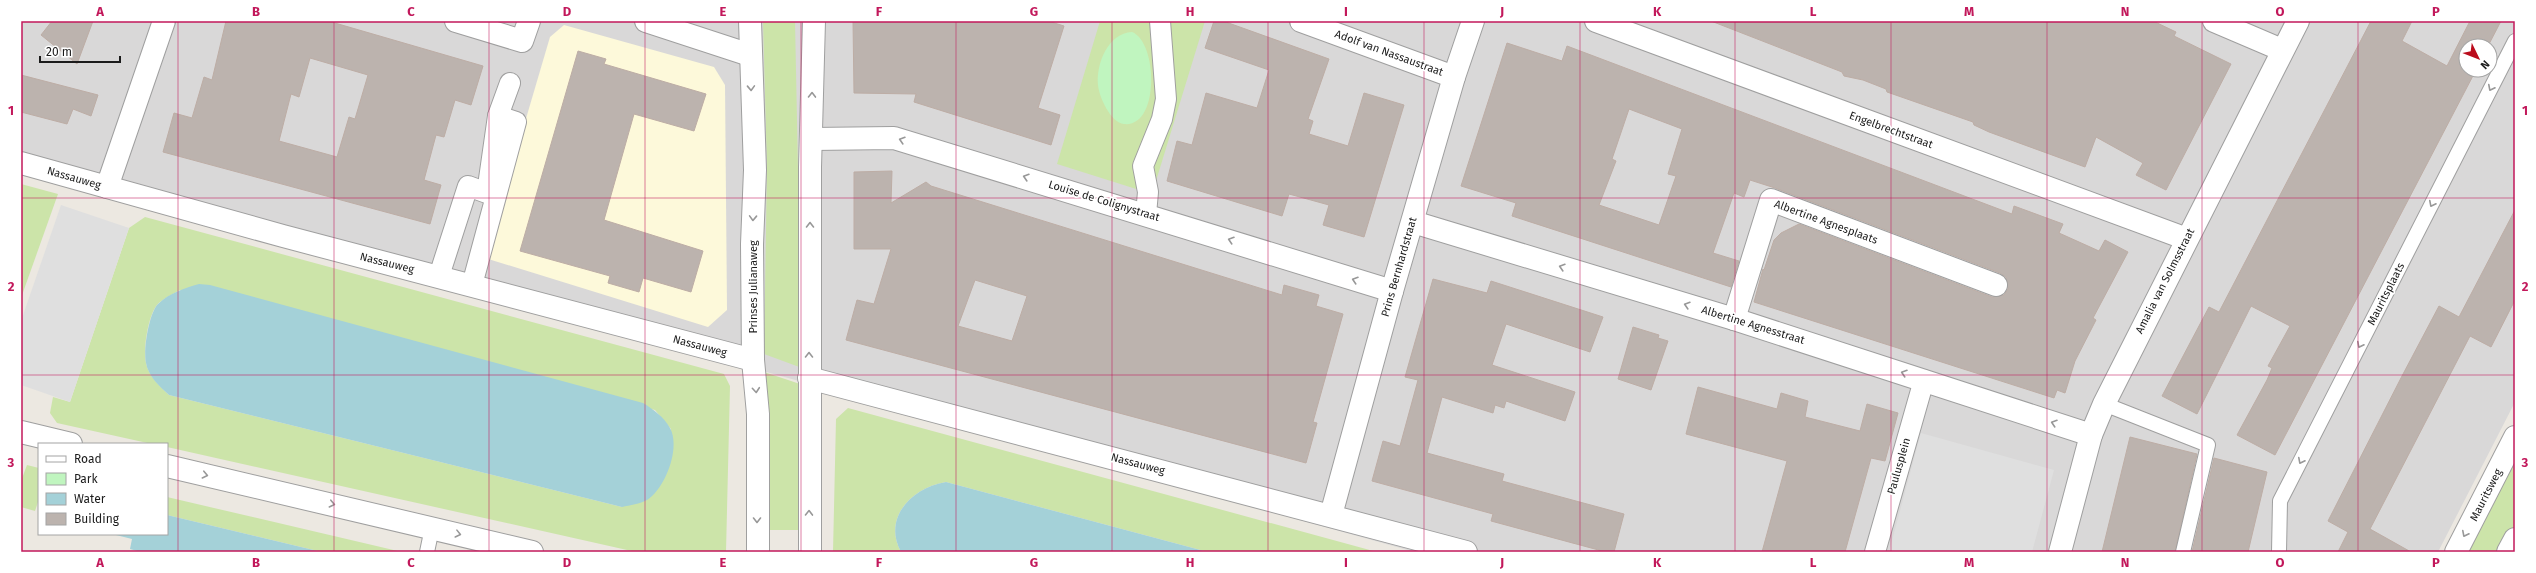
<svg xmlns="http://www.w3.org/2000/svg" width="2536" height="573" font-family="'Fira Sans',sans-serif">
  <rect width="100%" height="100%" fill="#ece8e1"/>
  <!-- residential -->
  <path fill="#d9d8d8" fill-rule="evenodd" d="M 21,21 L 2515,21 L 2515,402 L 2438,552 L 1415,552 L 496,297 L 21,155 ZM 2466,46 L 2490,46 L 2490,70 L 2466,70 Z"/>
  <!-- education -->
  <path fill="#fdf9da" d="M 564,25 L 714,67 L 725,85 L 727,310 L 708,327 L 485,258 L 550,37 Z"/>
  <!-- grass -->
  <g fill="#cce4a9" fill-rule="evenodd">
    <path d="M 763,21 L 795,21 L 802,368 L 764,354 L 767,167 Z"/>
    <path d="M 1100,21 L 1205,21 L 1152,194 L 1057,164 Z"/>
    <path d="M 21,184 L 58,194 L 21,298 Z"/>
    <path d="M 145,217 L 724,374 L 730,386 L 726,552 L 636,552 L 167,447 L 167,444 L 152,444 L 57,423 L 50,413 L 53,397 L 70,402 L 129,228 ZM 180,290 L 655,410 L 671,429 L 622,507 L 169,395 C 160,387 148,375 146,363 C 143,349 148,316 157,305 C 162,299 173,294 180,290 Z"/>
    <path d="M 764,372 L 803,385 L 801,530 L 766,530 Z"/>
    <path d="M 848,408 L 1377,552 L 1208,552 L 946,482 C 913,487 882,517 901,552 L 833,552 L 836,419 Z"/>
    <path d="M 2515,457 L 2515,527 L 2502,552 L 2466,552 Z"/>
    <path d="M 27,465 L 39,468 L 39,499 L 35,511 L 21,507 L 21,481 Z"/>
    <path d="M 167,497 L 402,552 L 322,552 L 167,515 Z"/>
  </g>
  <!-- park -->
  <path fill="#c0f5bf" d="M 1132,32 C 1158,42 1160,128 1124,124 C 1111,123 1099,97 1098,85 C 1096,64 1108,33 1132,32 Z"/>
  <!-- parking -->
  <g fill="#dfdfdf">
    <path d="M 61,205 L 129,228 L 70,402 L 21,385 L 21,321 Z"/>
    <path d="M 1921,433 L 2054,470 L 2032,552 L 1889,552 Z"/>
  </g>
  <!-- water -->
  <g fill="#a4d1d8">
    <path d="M 199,284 L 210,285 L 643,403 C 653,409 664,417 670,428 C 681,448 665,489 647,500 C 640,504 630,505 622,507 L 169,395 C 160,387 148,376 146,363 C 143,350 149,313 158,304 C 169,293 185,288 199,284 Z"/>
    <path d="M 946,482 L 1208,552 L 901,552 C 882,517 913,487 946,482 Z"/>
    <path d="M 167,515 L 322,552 L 141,552 L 130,549 L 132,539 L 112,534 L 167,534 Z"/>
  </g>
  <!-- building -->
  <g fill="#bcb3ae" stroke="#bdada5" fill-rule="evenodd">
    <path d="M 52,21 L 93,21 L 77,64 L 41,35 Z"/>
    <path d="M 226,21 L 328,21 L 483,66 L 471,105 L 455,100 L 444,137 L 436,135 L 424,180 L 441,185 L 430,224 L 163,152 L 174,113 L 192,118 L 204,77 L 212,80 ZM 310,58 L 368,75 L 355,119 L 349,117 L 337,157 L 279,141 L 291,94 L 299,97 Z"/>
    <path d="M 853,21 L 1048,21 L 1064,26 L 1038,108 L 1060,115 L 1051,145 L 914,102 L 916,94 L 854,93 Z"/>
    <path d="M 1214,21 L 1223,21 L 1329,59 L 1308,119 L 1313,121 L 1309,134 L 1348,146 L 1364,93 L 1404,105 L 1364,237 L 1323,225 L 1329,205 L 1289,194 L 1282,216 L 1167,181 L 1177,141 L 1192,145 L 1206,93 L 1257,108 L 1269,70 L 1205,48 Z"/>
    <path d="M 1711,21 L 2153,21 L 2176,32 L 2174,36 L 2231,64 L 2166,190 L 2136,175 L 2143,163 L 2096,137 L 2085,167 L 1989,132 L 1974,125 L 1973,122 L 1887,92 L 1886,89 L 1863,80 L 1844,76 L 1842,72 Z"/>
    <path d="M 2371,21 L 2412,21 L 2402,41 L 2447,66 L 2470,21 L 2501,21 L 2488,46 L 2466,46 L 2466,70 L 2476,70 L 2275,455 L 2237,435 L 2267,380 L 2272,368 L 2268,366 L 2290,326 L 2251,306 L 2197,414 L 2162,396 L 2209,307 L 2219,312 Z"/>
    <path d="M 1507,43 L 1562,61 L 1567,46 L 2012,214 L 2014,206 L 2063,224 L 2059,233 L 2099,251 L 2105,240 L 2128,252 L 2093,318 L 2096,320 L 2075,361 L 2065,393 L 2057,390 L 2054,398 L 1754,302 L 1763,269 L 1764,270 L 1774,240 L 1781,233 L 1799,224 L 1992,297 L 2004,295 L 2008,289 L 2006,277 L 2000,273 L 1775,188 L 1750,180 L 1744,197 L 1734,193 L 1713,253 L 1739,261 L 1731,287 L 1512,216 L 1516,203 L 1461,186 ZM 1629,109 L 1682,129 L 1668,174 L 1676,176 L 1659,225 L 1599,205 L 1616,161 L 1612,159 Z"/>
    <path d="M 578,51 L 606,59 L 604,64 L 706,94 L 694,131 L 634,114 L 604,220 L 703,251 L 691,292 L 643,278 L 639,292 L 608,283 L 610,276 L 520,251 Z"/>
    <path d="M 21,75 L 98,95 L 91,116 L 73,109 L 67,124 L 21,112 Z"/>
    <path d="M 892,171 L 891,203 L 926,182 L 931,186 L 1282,295 L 1284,285 L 1319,295 L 1316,306 L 1343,314 L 1313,422 L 1317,423 L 1306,463 L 846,340 L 857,300 L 874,304 L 891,249 L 854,249 L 854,172 ZM 975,280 L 1027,296 L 1012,341 L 958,326 Z"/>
    <path d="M 2515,210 L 2515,300 L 2491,347 L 2470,336 L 2370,529 L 2411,552 L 2338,552 L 2348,532 L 2328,521 L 2402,376 L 2439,306 L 2459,317 Z"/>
    <path d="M 1433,279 L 1487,293 L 1491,281 L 1603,317 L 1590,352 L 1506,324 L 1492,365 L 1575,392 L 1565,421 L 1506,401 L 1504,408 L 1495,405 L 1493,413 L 1442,397 L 1427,453 L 1504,474 L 1502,481 L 1624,514 L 1614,552 L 1606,552 L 1491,521 L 1493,514 L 1372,481 L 1383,441 L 1400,446 L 1418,380 L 1405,377 Z"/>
    <path d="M 1633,327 L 1659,335 L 1658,338 L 1668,341 L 1651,390 L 1618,379 Z"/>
    <path d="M 1698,387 L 1777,409 L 1781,393 L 1808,401 L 1805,417 L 1860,431 L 1867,404 L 1898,413 L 1885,461 L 1871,458 L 1845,552 L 1762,552 L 1787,461 L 1686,434 Z"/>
    <path d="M 2130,437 L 2197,454 L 2175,552 L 2102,552 Z"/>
    <path d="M 2214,458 L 2267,472 L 2248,552 L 2192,552 Z"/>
  </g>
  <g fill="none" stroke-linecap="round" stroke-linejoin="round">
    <!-- service casing -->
    <g stroke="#9f9f9f" stroke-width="16">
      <g id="service">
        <path d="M 2104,404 L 2208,445 L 2183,552"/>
        <path d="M 427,552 L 432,528"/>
        <path d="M 2279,552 L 2280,501 L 2515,41"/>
      </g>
    </g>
    <!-- pedestrian casing -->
    <g stroke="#9f9f9f" stroke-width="22">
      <g id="pedestrian">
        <path d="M 1146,214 L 1148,192 L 1143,166 L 1162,119 L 1166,99 L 1160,21"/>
        <path d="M 439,276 L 468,186 L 487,193 L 498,116"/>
        <path d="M 472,285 L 516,122 L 498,116 L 510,83"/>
        <path d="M 1875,552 L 1924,380"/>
      </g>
    </g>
    <!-- minor casing -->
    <g stroke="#9f9f9f" stroke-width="24">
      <g id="minor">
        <path d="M 456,21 L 522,41 L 529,21"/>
        <path d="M 646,21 L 750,55"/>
        <path d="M 1301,21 L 1454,77"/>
        <path d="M 1596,21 L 2187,239"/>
        <path d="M 2214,21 L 2282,50"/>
        <path d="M 812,139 L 894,138 L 1392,291"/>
        <path d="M 107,187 L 164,21"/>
        <path d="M 1413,222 L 1734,319 L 2091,435"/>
        <path d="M 1734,319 L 1771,200 L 1996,285"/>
        <path d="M 21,432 L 71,444"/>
        <path d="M 167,466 L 532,552"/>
        <path d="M 1331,515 L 1392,291 L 1454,77 L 1473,21"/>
        <path d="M 2060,552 L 2091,435 L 2104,404 L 2298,21"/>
      </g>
    </g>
    <!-- tertiary casing -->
    <g stroke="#9f9f9f" stroke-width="24">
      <g id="tertiary">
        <path d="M 750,21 L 755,170 L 752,244 L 753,360 L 758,414 L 758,552"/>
        <path d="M 21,163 L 283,236 L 753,360"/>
        <path d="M 809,378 L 1466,552"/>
        <path d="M 810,552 L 810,167 L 814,21"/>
        <path d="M 2456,552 L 2515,437"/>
        <path d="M 2508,552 L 2515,539"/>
      </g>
    </g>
    <!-- service -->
    <use href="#service" stroke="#fff" stroke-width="14"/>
    <!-- pedestrian -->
    <use href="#pedestrian" stroke="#fff" stroke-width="20"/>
    <!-- minor -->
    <use href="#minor" stroke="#fff" stroke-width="22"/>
    <!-- tertiary -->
    <use href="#tertiary" stroke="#fff" stroke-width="22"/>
  </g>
  <!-- one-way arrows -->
  <defs><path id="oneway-chevron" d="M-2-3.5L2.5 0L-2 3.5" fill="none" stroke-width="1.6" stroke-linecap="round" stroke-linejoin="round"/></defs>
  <g stroke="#989898">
    <use href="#oneway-chevron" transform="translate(751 88) rotate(88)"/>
    <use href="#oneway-chevron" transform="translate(2491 88) rotate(117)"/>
    <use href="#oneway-chevron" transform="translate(812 95) rotate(-89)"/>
    <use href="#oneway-chevron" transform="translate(902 140) rotate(-163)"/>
    <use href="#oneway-chevron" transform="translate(1026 177) rotate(-163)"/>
    <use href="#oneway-chevron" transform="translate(2432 204) rotate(117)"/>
    <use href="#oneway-chevron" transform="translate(753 218) rotate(92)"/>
    <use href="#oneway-chevron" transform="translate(810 225) rotate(-90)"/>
    <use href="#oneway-chevron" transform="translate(1231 240) rotate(-162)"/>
    <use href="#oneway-chevron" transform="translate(1562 267) rotate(-163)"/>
    <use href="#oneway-chevron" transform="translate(1355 280) rotate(-162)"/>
    <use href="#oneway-chevron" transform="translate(1687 305) rotate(-163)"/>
    <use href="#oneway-chevron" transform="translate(2360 345) rotate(117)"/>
    <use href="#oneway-chevron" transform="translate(809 355) rotate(-90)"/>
    <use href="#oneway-chevron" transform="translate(1904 373) rotate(-162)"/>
    <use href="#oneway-chevron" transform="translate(756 390) rotate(85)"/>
    <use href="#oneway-chevron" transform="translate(2054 423) rotate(-162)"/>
    <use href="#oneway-chevron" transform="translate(2301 461) rotate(117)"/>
    <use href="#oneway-chevron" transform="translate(205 475) rotate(13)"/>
    <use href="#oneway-chevron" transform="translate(332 504) rotate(13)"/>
    <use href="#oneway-chevron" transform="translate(809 513) rotate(-89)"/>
    <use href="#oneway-chevron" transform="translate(757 520) rotate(90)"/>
    <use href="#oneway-chevron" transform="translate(458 534) rotate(14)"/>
    <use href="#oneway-chevron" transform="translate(2465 534) rotate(117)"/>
  </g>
  <!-- grid -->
  <path fill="none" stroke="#c2185b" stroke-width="1" stroke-opacity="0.55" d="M 178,21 L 178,552M 334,21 L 334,552M 489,21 L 489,552M 645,21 L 645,552M 801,21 L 801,552M 956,21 L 956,552M 1112,21 L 1112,552M 1268,21 L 1268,552M 1424,21 L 1424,552M 1580,21 L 1580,552M 1735,21 L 1735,552M 1891,21 L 1891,552M 2047,21 L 2047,552M 2202,21 L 2202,552M 2358,21 L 2358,552M 21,198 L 2515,198M 21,375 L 2515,375"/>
  <g text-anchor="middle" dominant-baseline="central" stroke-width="3.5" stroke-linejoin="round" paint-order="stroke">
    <!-- street labels -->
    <g font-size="11" fill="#1b1b1b" stroke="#fff">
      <text transform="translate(1389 53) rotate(20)">Adolf van Nassaustraat</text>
      <text transform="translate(1891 130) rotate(20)">Engelbrechtstraat</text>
      <text transform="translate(74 178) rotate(16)">Nassauweg</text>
      <text transform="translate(1104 201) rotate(17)">Louise de Colignystraat</text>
      <text transform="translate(1826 222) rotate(20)">Albertine Agnesplaats</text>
      <text transform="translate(387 263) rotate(14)">Nassauweg</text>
      <text transform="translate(1399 267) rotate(-74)">Prins Bernhardstraat</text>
      <text transform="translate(2165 281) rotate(-63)">Amalia van Solmsstraat</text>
      <text transform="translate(753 287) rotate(-90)">Prinses Julianaweg</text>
      <text transform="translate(2386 294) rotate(-63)">Mauritsplaats</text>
      <text transform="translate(1753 325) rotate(17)">Albertine Agnesstraat</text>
      <text transform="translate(700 346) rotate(15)">Nassauweg</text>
      <text transform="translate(1138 464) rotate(15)">Nassauweg</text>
      <text transform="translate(1899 466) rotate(-74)">Paulusplein</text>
      <text transform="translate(2486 495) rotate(-63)">Mauritsweg</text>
    </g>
  </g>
  <!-- border -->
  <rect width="2536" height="573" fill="none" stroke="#ffffff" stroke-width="44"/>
  <!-- legend -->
  <rect x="38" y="443" width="130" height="92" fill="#ffffff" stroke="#a4a4a4"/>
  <rect x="46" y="456" width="20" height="6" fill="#ffffff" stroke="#a4a4a4"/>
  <text x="74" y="463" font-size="12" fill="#1b1b1b">Road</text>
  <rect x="46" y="473" width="20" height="12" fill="#c0f5bf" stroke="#a4a4a4"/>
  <text x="74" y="483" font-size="12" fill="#1b1b1b">Park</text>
  <rect x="46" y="493" width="20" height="12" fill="#a4d1d8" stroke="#a4a4a4"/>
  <text x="74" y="503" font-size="12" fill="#1b1b1b">Water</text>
  <rect x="46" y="513" width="20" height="12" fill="#bcb3ae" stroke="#a4a4a4"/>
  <text x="74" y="523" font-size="12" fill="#1b1b1b">Building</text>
  <!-- north arrow -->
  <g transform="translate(2478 58) rotate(133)"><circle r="19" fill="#ffffff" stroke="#a4a4a4"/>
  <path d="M0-3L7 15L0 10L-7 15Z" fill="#bb0c1c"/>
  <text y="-6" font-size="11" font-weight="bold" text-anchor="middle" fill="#1b1b1b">N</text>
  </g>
  <!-- scale -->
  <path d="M40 56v6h80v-6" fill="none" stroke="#1b1b1b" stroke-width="2"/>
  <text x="46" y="56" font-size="12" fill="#1b1b1b" stroke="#ffffff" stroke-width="3" paint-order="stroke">20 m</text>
  <rect x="22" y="22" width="2492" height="529" fill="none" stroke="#c2185b" stroke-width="1.5"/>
  <g font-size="13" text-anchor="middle" font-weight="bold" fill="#c2185b">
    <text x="100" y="16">A</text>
    <text x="256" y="16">B</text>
    <text x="411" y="16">C</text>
    <text x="567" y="16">D</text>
    <text x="723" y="16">E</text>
    <text x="879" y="16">F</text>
    <text x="1034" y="16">G</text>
    <text x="1190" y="16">H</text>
    <text x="1346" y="16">I</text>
    <text x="1502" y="16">J</text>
    <text x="1657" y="16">K</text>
    <text x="1813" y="16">L</text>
    <text x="1969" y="16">M</text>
    <text x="2125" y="16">N</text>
    <text x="2280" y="16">O</text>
    <text x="2436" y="16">P</text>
    <text x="11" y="115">1</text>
    <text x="2525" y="115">1</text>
    <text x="11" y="291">2</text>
    <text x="2525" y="291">2</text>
    <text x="11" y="467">3</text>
    <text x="2525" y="467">3</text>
    <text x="100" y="567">A</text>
    <text x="256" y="567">B</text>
    <text x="411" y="567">C</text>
    <text x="567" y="567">D</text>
    <text x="723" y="567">E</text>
    <text x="879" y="567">F</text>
    <text x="1034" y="567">G</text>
    <text x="1190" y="567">H</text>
    <text x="1346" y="567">I</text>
    <text x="1502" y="567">J</text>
    <text x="1657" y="567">K</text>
    <text x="1813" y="567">L</text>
    <text x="1969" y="567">M</text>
    <text x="2125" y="567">N</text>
    <text x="2280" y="567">O</text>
    <text x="2436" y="567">P</text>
  </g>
</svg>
